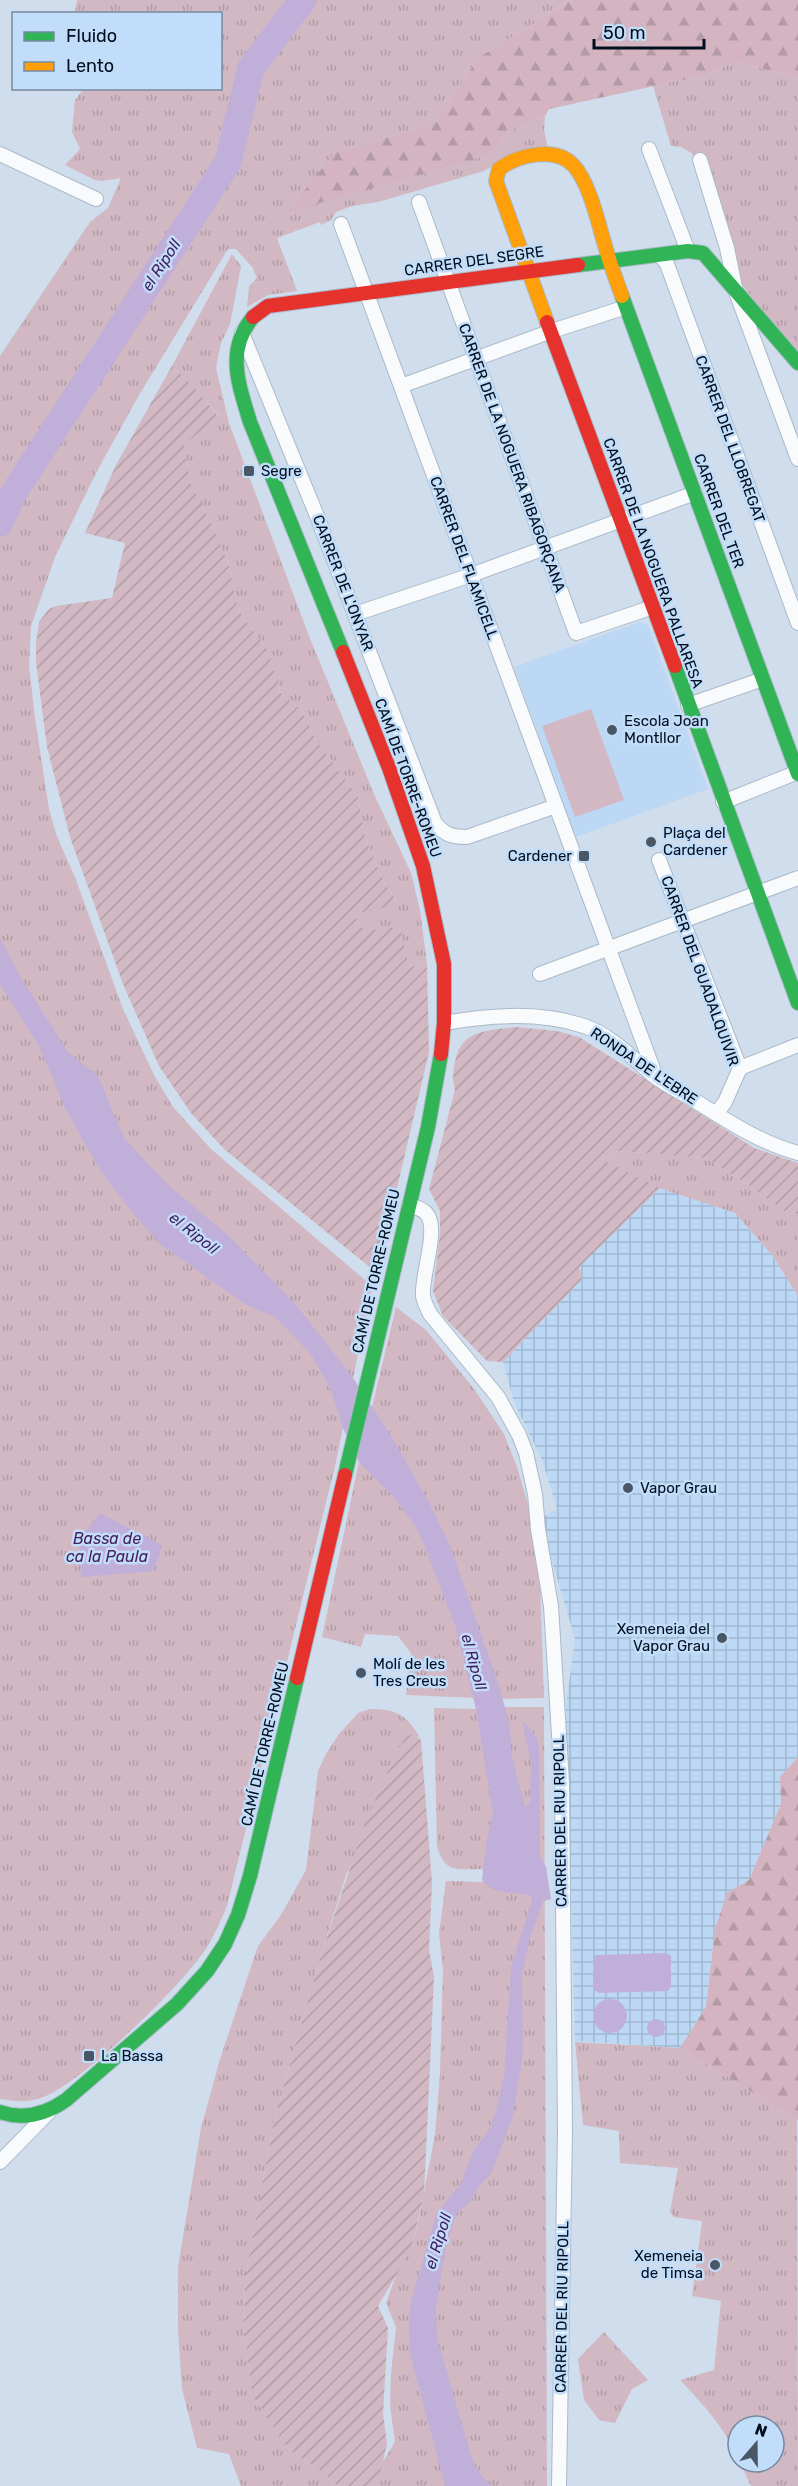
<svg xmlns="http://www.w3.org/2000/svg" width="798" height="2486" font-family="Rubik,sans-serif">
  <defs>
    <pattern id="industrial-grid" width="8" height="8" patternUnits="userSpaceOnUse" patternTransform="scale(1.5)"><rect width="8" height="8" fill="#bcd8f5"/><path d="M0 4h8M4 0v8" fill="none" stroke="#a0b8d2"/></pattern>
    <pattern id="grass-tufts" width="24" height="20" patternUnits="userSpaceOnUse" patternTransform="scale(1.5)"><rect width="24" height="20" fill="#d1b8c3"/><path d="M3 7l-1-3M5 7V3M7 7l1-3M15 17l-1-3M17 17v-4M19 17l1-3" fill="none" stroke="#b29da7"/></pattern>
    <pattern id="forest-firs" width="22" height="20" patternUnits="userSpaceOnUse" patternTransform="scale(1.5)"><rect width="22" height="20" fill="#d3b4c0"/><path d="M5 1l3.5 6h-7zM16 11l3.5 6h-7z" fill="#b39aa5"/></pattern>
    <pattern id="garden-furrows" width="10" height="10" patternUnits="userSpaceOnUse" patternTransform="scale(1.5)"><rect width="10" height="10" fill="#d1b8c3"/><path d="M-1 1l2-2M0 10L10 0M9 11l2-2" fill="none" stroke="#b29da7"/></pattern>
  </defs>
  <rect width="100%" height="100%" fill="#cfddec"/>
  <!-- built -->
  <path fill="#bcd8f5" d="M 640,622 L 648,625 L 708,789 L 576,837 L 514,667 Z"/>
  <!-- industrial -->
  <path fill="url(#industrial-grid)" d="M 660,1188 L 735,1213 L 772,1255 L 798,1296 L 798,1757 L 780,1777 L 781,1804 L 749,1880 L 715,1929 L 706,2007 L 680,2048 L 575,2041 L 566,1705 L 575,1639 L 549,1551 L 543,1517 L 557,1509 L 542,1460 L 514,1402 L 503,1362 L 582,1279 L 578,1267 Z"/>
  <!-- grass -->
  <g fill="url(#grass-tufts)">
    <path d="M 77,0 L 572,0 L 478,58 L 435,123 L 334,153 L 489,155 L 509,131 L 545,116 L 544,130 L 548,148 L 498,163 L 484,171 L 378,202 L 352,206 L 336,212 L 331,220 L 321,225 L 320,222 L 277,238 L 297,291 L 268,295 L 247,307 L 249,286 L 257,278 L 253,268 L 236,249 L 228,249 L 139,395 L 97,471 L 55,557 L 31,626 L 29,666 L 35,718 L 49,809 L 56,834 L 76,880 L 123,1009 L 154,1075 L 173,1107 L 211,1149 L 372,1286 L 335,1466 L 227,1906 C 221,1920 215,1934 207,1947 C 184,1984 80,2085 41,2098 C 26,2103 15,2101 0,2099 L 0,356 L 90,222 L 108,208 L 121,178 L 102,181 L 95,180 L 65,165 L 80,149 L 72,132 L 75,100 L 83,90 L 82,89 L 220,88 L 220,14 L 75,13 Z"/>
    <path d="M 735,62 L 798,77 L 798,357 L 740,282 L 730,234 L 707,168 L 690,152 L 681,147 L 671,146 L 653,86 L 705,75 Z"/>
    <path d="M 232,254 L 241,266 L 230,324 L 221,343 L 216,368 L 229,423 L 309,636 L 374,794 L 411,873 L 420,910 L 427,964 L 409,967 L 365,931 L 352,913 L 398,903 L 381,876 L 365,836 L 358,797 L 315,738 L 302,711 L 280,692 L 269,652 L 239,611 L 228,563 L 211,522 L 191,485 L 184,444 L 219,416 L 199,392 L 172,366 Z"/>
    <path d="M 618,1151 L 706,1158 L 750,1186 L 787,1212 L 798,1214 L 798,1296 L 772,1255 L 735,1213 L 650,1185 L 601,1159 Z"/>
    <path d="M 396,1307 L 426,1330 L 475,1390 L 504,1434 L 517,1467 L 530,1511 L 540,1583 L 544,1698 L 502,1699 L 502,1707 L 544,1707 L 547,2486 L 377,2486 L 381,2465 L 395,2442 L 390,2406 L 391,2374 L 396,2327 L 386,2303 L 398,2270 L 411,2250 L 420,2214 L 435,2134 L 440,2074 L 443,1970 L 439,1934 L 446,1881 L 483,1882 L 490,1878 L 482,1869 C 457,1869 445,1874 437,1846 L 434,1708 L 476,1709 L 478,1698 L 406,1695 L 411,1653 L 398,1636 L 365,1634 L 361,1647 L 322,1637 L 359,1462 Z"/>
    <path d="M 370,1709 C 398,1709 408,1716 421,1740 L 418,1736 L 346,1875 L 321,1955 L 274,2120 L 245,2279 L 244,2327 L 252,2395 L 287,2448 L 326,2475 L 337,2486 L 241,2486 L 229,2454 L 197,2448 L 182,2389 L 178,2330 L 178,2267 L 201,2128 L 220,2059 L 258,1946 L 281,1915 L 306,1870 L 318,1771 L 326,1754 L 339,1734 L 358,1713 Z"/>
    <path d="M 575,2042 L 680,2048 L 797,2119 L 798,2486 L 751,2486 L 740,2462 L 774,2462 L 774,2426 L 738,2426 L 738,2458 C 724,2427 703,2404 680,2380 L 714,2370 L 721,2301 L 692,2296 L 702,2221 L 674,2217 L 670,2212 L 678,2168 L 620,2163 L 619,2131 L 583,2125 Z"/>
    <path d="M 604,2332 L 648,2380 L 632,2389 L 615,2423 L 599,2420 L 584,2400 L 578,2359 Z"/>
  </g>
  <!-- forest -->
  <g fill="url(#forest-firs)">
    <path d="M 572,0 L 798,0 L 798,77 L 735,62 L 705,75 L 549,109 L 545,116 L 509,131 L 489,155 L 288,212 L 334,153 L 435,123 L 478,58 Z"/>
    <path d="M 798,1757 L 798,2120 L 680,2048 L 706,2007 L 715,1929 L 727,1893 L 749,1880 L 781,1804 L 780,1777 Z"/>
  </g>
  <!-- garden -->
  <g fill="url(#garden-furrows)">
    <path d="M 172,366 L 199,392 L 219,417 L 184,444 L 191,485 L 211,522 L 228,563 L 239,611 L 269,652 L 280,692 L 302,711 L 315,738 L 358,797 L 365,836 L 381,876 L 398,904 L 353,914 L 365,931 L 400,927 L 409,967 L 427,964 L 429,1052 L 377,1273 L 224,1149 L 191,1113 L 159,1066 L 123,984 L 70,837 L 47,747 L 36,662 L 36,644 L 39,622 L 49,609 L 56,606 L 112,598 L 125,543 L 85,533 L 116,465 Z"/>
    <path d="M 516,1027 L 557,1031 L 579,1037 L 754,1148 L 798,1163 L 798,1214 L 787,1213 L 750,1186 L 706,1158 L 618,1151 L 601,1159 L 660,1188 L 579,1267 L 582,1279 L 503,1362 L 487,1361 L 443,1316 L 433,1291 L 440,1234 L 440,1211 L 429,1189 L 455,1090 C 452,1079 453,1073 455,1062 C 461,1029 488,1031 516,1027 Z"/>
    <path d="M 412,1734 L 421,1740 L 432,1883 L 429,1950 L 434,1977 L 424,2194 L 411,2250 L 378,2306 L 388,2328 L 383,2413 L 387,2444 L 378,2482 L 377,2486 L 337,2486 L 326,2475 L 287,2448 L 252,2395 L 244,2327 L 245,2279 L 274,2120 L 321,1955 L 366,1820 L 398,1749 L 406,1737 Z"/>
  </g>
  <!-- pitch -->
  <path fill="#d1b8c3" d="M 591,709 L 624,800 L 575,817 L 542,726 Z"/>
  <!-- water -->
  <g fill="#c0afd9">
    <path d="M 0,938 L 18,973 L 68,1052 L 98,1076 L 124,1138 L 169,1186 L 229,1236 L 296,1305 L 351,1375 L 390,1434 L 430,1504 L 451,1548 L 499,1686 L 509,1722 L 512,1756 L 525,1807 L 530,1805 L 531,1763 L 522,1720 L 537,1738 L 539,1749 L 540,1857 L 546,1867 L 551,1899 L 543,1901 L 529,1941 L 522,1977 L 523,2052 L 513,2116 L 491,2174 L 479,2186 L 470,2202 L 457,2213 L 447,2241 L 439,2289 L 436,2310 L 437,2338 L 471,2455 L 477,2470 L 492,2486 L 445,2486 L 410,2354 L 409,2320 L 411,2302 L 436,2214 L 462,2182 L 472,2153 L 491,2127 L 495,2114 L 504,2078 L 511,1967 L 532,1901 L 531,1896 C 514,1890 493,1896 482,1880 L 487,1839 L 493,1814 L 476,1709 L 455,1625 L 418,1530 L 393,1496 L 359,1462 L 342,1426 L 331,1390 L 311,1354 L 275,1317 L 245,1304 L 161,1245 L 134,1215 L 100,1170 L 65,1108 L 39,1046 L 0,984 Z"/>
    <path d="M 100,1513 L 162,1545 L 154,1571 L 81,1577 L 79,1541 Z"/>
    <path d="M 666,1953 L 671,1956 L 671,1987 L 668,1991 L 599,1993 L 593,1989 L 593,1959 L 596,1955 Z"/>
    <circle cx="610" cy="2016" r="17"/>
    <circle cx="656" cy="2028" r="9"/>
  </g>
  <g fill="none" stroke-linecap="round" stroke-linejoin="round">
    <!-- river -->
    <path stroke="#c0afd9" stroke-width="27" d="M 0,523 L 11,497 L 228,162 L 251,68 L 303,0"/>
    <!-- street casing -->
    <g stroke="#aab9c8" stroke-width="16">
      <g id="street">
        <path d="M 649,149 L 688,251"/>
        <path d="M 0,154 L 96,199"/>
        <path d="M 700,160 L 727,248 L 736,292 L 798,459"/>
        <path d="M 419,202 L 576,633 L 653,607"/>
        <path d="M 341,224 L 656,1077"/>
        <path d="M 660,255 L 667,264 L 798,623"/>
        <path d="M 242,333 L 317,516 L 435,823 C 445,835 452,837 467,837 L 556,806"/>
        <path d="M 401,386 L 549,332 L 626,307"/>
        <path d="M 355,614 L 471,575 L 695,493"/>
        <path d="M 688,705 L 763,679"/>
        <path d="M 723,802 L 798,772"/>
        <path d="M 659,860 L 740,1068"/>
        <path d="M 540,974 L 798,878"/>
        <path d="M 444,1023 C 489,1015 539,1011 584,1026 C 611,1035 632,1058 654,1076 C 667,1086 683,1093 697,1102 C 729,1122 761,1143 798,1153"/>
        <path d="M 740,1068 L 798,1045"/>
        <path d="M 716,1114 L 725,1102 L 740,1068"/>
        <path d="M 409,1205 C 415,1207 421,1208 426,1213 C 440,1228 421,1275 423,1296 C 424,1302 427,1308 430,1314 L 498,1397 L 519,1435 L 526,1453 L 535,1494 L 538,1529 L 551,1606 L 562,1783 L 565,2132 L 559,2486"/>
        <path d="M 0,2162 L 49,2112"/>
      </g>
    </g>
    <!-- fast casing -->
    <g stroke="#aab9c8" stroke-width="16">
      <g id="fast">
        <path d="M 578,265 L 688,251 L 703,253 L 798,363"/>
        <path d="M 622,296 L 798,774"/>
        <path d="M 253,317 C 225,351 239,385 250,422 L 343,652"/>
        <path d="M 675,666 L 798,1003"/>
        <path d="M 345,1475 L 428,1127 L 441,1054"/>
        <path d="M 0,2112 C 23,2120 46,2114 66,2100 L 177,2004 L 207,1971 L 225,1944 L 238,1915 L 250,1876 L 297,1678"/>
      </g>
    </g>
    <!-- slow casing -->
    <g stroke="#aab9c8" stroke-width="16">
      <path id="slow" d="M 547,322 L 496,181 L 499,169 C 518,155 555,146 573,165 C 591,184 599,228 607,252 C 611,267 617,282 622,296"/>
    </g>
    <!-- jam casing -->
    <g stroke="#aab9c8" stroke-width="16">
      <g id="jam">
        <path d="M 253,317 L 268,306 L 578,265"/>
        <path d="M 547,322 L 675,666"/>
        <path d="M 343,652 L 389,768 L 423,866 L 444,964 L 444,1023 L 441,1054"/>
        <path d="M 297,1678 L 345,1475"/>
      </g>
    </g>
    <!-- street -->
    <use href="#street" stroke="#f8fafc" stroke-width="14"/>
    <!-- fast -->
    <use href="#fast" stroke="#30b455" stroke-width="14"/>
    <!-- slow -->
    <use href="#slow" stroke="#ff9f0a" stroke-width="14"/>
    <!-- jam -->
    <use href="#jam" stroke="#e5322d" stroke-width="14"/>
  </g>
  <!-- markers -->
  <g fill="#495665" stroke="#c2ddf9" stroke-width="2">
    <rect x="243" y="465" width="12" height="12" rx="3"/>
    <circle cx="612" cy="730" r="6"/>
    <circle cx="651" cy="842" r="6"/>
    <rect x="578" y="850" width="12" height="12" rx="3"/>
    <circle cx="628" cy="1488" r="6"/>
    <circle cx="722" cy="1638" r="6"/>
    <circle cx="361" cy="1673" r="6"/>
    <rect x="83" y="2050" width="12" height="12" rx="3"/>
    <circle cx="715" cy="2265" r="6"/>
  </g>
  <g text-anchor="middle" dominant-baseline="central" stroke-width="5" stroke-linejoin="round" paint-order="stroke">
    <!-- street labels -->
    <g font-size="15" fill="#010e1d" stroke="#c2ddf9">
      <text transform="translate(474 261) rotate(-8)">CARRER DEL SEGRE</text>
      <text transform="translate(730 439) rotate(70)">CARRER DEL LLOBREGAT</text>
      <text transform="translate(512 458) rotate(70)">CARRER DE LA NOGUERA RIBAGORÇANA</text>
      <text transform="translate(719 511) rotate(70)">CARRER DEL TER</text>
      <text transform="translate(464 558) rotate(70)">CARRER DEL FLAMICELL</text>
      <text transform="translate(653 563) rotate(70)">CARRER DE LA NOGUERA PALLARESA</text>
      <text transform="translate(343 583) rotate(69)">CARRER DE L'ONYAR</text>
      <text transform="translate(408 778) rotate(70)">CAMÍ DE TORRE-ROMEU</text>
      <text transform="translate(700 971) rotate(70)">CARRER DEL GUADALQUIVIR</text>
      <text transform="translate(644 1066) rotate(34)">RONDA DE L'EBRE</text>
      <text transform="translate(376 1271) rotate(-77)">CAMÍ DE TORRE-ROMEU</text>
      <text transform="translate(265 1744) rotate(-77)">CAMÍ DE TORRE-ROMEU</text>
      <text transform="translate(560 1821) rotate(-91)">CARRER DEL RIU RIPOLL</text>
      <text transform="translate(562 2307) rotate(-89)">CARRER DEL RIU RIPOLL</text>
    </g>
    <!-- poi labels -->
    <g font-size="15" fill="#010e1d" stroke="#c2ddf9" text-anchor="start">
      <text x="261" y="471">Segre</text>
      <text x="624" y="721">Escola Joan<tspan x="624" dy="17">Montllor</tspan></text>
      <text x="663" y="833">Plaça del<tspan x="663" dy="17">Cardener</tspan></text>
      <text x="572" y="856" text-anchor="end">Cardener</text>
      <text x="640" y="1488">Vapor Grau</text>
      <text x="710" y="1629" text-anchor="end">Xemeneia del<tspan x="710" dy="17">Vapor Grau</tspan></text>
      <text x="373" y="1664">Molí de les<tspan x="373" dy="17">Tres Creus</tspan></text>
      <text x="101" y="2056">La Bassa</text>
      <text x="703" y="2256" text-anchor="end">Xemeneia<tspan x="703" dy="17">de Timsa</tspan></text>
    </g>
    <!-- water labels -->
    <g font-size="16" font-style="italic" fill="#441d5c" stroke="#c2ddf9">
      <text transform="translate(161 265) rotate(-57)">el Ripoll</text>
      <text transform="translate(194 1233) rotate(38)">el Ripoll</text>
      <text x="107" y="1538">Bassa de<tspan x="107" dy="18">ca la Paula</tspan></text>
      <text transform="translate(474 1662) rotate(75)">el Ripoll</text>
      <text transform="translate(438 2241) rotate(-73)">el Ripoll</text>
    </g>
  </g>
  <!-- legend -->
  <rect x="12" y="12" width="210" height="78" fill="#c2ddf9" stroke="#758aa1" stroke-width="1.5"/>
  <rect x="24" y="32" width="30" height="9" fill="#30b455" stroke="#758aa1" stroke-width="1.5"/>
  <text x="66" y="42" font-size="18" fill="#010e1d">Fluido</text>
  <rect x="24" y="62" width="30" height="9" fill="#ff9f0a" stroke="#758aa1" stroke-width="1.5"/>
  <text x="66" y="72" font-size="18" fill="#010e1d">Lento</text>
  <!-- north arrow -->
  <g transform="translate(756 2444) rotate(20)"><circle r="28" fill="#c2ddf9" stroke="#758aa1" stroke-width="1.5"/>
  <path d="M0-4.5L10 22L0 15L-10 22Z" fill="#495665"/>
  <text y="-9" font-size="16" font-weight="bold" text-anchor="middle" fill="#010e1d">N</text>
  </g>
  <!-- scale -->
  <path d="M594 39v9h110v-9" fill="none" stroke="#010e1d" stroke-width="3"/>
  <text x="603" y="39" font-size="18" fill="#010e1d" stroke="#c2ddf9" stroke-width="4.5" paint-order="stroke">50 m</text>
</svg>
